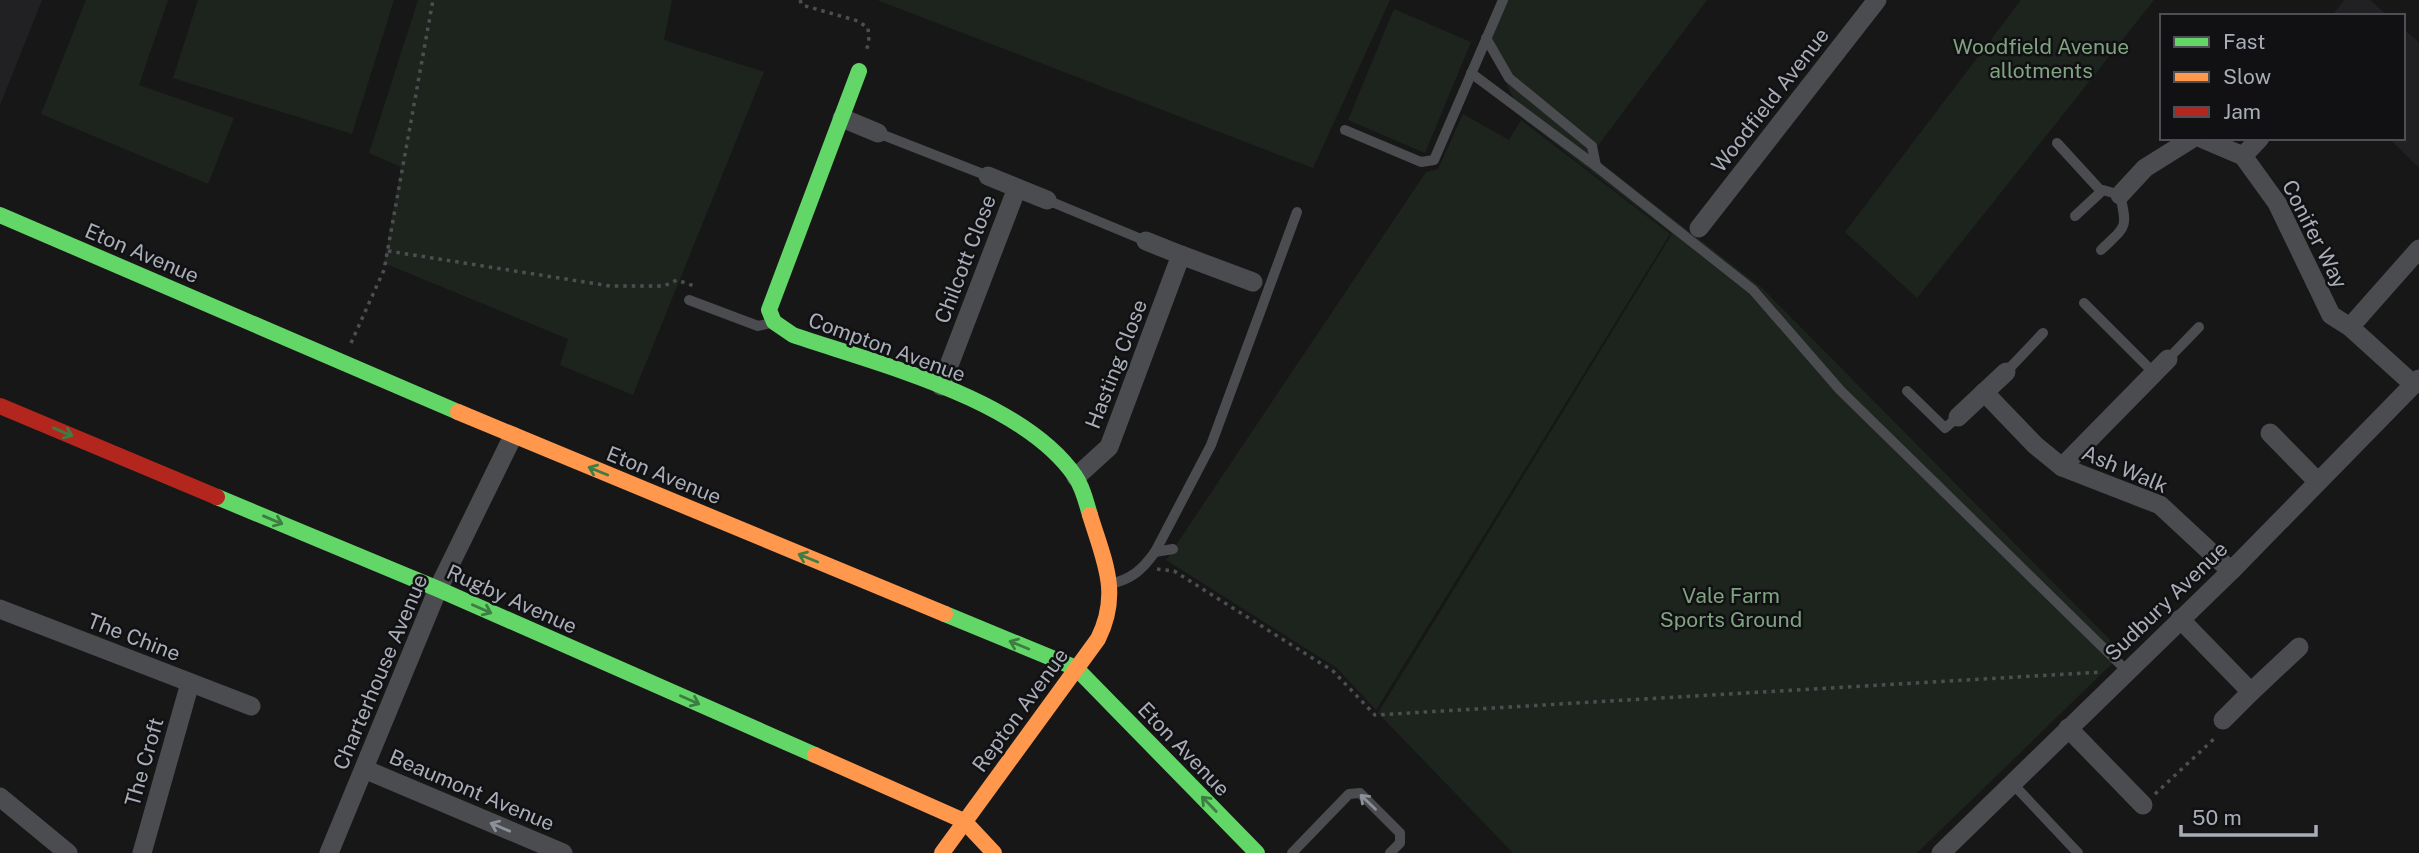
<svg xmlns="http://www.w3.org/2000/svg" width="2419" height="853" font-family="'Public Sans',sans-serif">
  <rect width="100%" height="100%" fill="#171717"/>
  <!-- built -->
  <g fill="#212123">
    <path d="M 0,0 L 42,0 L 0,105 Z"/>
    <path d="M 2344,0 L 2370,0 L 2388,16 L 2332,16 Z"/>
    <path d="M 2403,29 L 2419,42 L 2419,168 L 2389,138 L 2403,138 Z"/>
  </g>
  <!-- green -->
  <g fill="#1d241e">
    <path d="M 86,0 L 168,0 L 139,85 L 234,118 L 208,184 L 41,114 Z"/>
    <path d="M 198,0 L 394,0 L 352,134 L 173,78 Z"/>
    <path d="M 418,0 L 672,0 L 664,40 L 764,72 L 633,395 L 560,365 L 568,339 L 384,263 L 401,167 L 369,153 Z"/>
    <path d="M 877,0 L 1390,0 L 1313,168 Z"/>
    <path d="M 1498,0 L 1707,0 L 1591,155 L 1762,288 L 2123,653 L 1917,853 L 1513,853 L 1378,713 L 1672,234 L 1523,119 L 1484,35 Z"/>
    <path d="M 2021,0 L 2154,0 L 1917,298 L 1845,232 Z"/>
    <path d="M 1394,9 L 1471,42 L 1425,153 L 1348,120 Z"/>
    <path d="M 1463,114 L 1509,140 L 1521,120 L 1670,234 L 1376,710 L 1337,668 L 1166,560 L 1426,172 L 1438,169 Z"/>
  </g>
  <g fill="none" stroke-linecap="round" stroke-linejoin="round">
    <!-- path -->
    <g stroke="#4d4e52" stroke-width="3.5" stroke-dasharray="3.5 5" stroke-linecap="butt">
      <path d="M 800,0 L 802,5 L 858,21 L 868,28 L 869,42 L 866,51"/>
      <path d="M 388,251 L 610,286 L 664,286 L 677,280 L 694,286"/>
      <path d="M 351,343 L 384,270 L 433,0"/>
      <path d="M 1157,569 L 1174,571 L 1333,671 L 1375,715 L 2101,672"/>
      <path d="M 2155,794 L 2216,737"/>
    </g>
    <!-- lane -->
    <g stroke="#4b4c50" stroke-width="10">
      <path d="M 1486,38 L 1509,78 L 1592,146 L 1596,166"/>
      <path d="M 1471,73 L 1596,166 L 1753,290 L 1840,390 L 2126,670"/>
      <path d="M 1345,130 L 1421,162 L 1434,160 L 1503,0"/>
      <path d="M 878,133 L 988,176"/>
      <path d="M 2057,143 L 2101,191"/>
      <path d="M 1047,200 L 1146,241"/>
      <path d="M 2075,216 L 2103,190 L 2120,195 C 2128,229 2126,226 2101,250"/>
      <path d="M 689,300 L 758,326 L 771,323"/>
      <path d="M 2084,303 L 2154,373"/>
      <path d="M 2168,359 L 2199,327"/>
      <path d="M 2006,372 L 2043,333"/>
      <path d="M 1907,391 L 1945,428 L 1958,417"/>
      <path d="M 1155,552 L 1173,549"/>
      <path d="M 1110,584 C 1132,579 1142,570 1155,552 L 1211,445 L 1297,212"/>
      <path d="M 2012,783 L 2078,853"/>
      <path d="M 1292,853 L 1349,794 L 1360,793 L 1400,833 L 1400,843 L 1390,853"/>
    </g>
    <!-- street -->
    <g stroke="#4b4c50" stroke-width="19">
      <path d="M 842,118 L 878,133"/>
      <path d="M 2201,138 L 2243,156 L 2277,203 L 2331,315 L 2350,327 L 2414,385"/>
      <path d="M 2243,156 L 2260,138"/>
      <path d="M 988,176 L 1047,200"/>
      <path d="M 2120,195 L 2145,168 L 2193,138"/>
      <path d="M 1699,228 L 1877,0"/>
      <path d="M 1146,241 L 1181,255"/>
      <path d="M 2350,327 L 2419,249"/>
      <path d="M 941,386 L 1017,188"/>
      <path d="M 1984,392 L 2035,445 L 2062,467 L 2160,505 L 2231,571"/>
      <path d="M 1958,417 L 2006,372"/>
      <path d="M 2270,433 L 2318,482"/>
      <path d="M 2062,467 L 2168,359"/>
      <path d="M 1076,477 L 1109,447 L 1181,255 L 1253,282"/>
      <path d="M 0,609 L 251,706"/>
      <path d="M 2180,619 L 2251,692 L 2299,647"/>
      <path d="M 2223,720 L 2251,692"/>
      <path d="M 2068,728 L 2143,805"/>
      <path d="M 364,769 L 563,853"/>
      <path d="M 0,797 L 68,853"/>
      <path d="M 142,853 L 190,683"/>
      <path d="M 329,853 L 438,589 L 513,436"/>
      <path d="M 1941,853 L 2231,571 L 2419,379"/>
    </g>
    <!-- fast -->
    <g stroke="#63d668" stroke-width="16">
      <path d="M 859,71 L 769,310 L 774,322 L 793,335 C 878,364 1022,399 1075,476 C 1083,487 1086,502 1090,515"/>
      <path d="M 0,215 L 458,412"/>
      <path d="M 217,497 L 438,589 L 815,755"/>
      <path d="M 945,614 L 1076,668 L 1257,853"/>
    </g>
    <!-- slow -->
    <g stroke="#ff974d" stroke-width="16">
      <path d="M 458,412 L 945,614"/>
      <path d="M 815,755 L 964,821 L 994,853"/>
      <path d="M 942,853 L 1098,639 C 1121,593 1104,561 1090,515"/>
    </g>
    <!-- jam -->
    <path stroke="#b3261e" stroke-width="16" d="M 0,406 L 217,497"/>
  </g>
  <!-- one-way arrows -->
  <defs><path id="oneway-shaft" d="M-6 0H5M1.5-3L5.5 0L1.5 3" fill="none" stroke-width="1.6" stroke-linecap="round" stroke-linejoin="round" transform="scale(1.75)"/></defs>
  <g stroke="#3e7d42">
    <use href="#oneway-shaft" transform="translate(63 432) rotate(23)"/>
    <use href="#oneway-shaft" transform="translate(598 471) rotate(-158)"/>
    <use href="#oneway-shaft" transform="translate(273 520) rotate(23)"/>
    <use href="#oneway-shaft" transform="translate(808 558) rotate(-158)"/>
    <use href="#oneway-shaft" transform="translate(482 609) rotate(24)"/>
    <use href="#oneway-shaft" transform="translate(1019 645) rotate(-158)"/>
    <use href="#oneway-shaft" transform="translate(690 700) rotate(24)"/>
    <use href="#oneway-shaft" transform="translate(1209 804) rotate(-134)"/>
  </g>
  <g stroke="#8c9099">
    <use href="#oneway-shaft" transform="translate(1368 802) rotate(-136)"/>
    <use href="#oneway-shaft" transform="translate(500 827) rotate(-157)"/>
  </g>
  <g text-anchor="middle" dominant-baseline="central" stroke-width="5" stroke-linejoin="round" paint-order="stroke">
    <!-- park labels -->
    <g font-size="21" fill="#7fa381" stroke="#111113">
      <text x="2041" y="46">Woodfield Avenue<tspan x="2041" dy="24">allotments</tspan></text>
      <text x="1731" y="595">Vale Farm<tspan x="1731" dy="24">Sports Ground</tspan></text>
    </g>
    <!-- street labels -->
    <g font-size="21" fill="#a8adb8" stroke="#111113">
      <text transform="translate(1770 100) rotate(-52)">Woodfield Avenue</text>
      <text transform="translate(2315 234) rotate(63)">Conifer Way</text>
      <text transform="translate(142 253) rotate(23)">Eton Avenue</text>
      <text transform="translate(965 259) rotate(-69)">Chilcott Close</text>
      <text transform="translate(887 347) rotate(20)">Compton Avenue</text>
      <text transform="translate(1116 364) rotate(-69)">Hasting Close</text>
      <text transform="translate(2125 469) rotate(23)">Ash Walk</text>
      <text transform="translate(664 475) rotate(22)">Eton Avenue</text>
      <text transform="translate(512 599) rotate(24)">Rugby Avenue</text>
      <text transform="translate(2166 601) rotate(-44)">Sudbury Avenue</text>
      <text transform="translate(134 637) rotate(21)">The Chine</text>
      <text transform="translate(380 672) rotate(-67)">Charterhouse Avenue</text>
      <text transform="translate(1020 710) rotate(-54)">Repton Avenue</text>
      <text transform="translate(1184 749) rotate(46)">Eton Avenue</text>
      <text transform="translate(144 762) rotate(-74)">The Croft</text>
      <text transform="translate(472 790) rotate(23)">Beaumont Avenue</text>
    </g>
  </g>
  <!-- legend -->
  <rect x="2160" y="14" width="245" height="126" fill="#111113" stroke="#4d4f55" stroke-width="2"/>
  <rect x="2174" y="37" width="35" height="10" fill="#63d668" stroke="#4d4f55" stroke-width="2"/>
  <text x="2223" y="49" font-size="21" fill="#a8adb8">Fast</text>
  <rect x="2174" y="72" width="35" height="10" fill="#ff974d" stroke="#4d4f55" stroke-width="2"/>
  <text x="2223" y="84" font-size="21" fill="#a8adb8">Slow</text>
  <rect x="2174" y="107" width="35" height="10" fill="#b3261e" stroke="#4d4f55" stroke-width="2"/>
  <text x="2223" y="119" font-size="21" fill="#a8adb8">Jam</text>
  <!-- scale -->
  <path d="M2181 825v10h135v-10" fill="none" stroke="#a8adb8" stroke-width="3.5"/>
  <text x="2192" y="825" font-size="21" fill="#a8adb8" stroke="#111113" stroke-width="5" paint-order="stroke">50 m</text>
</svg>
